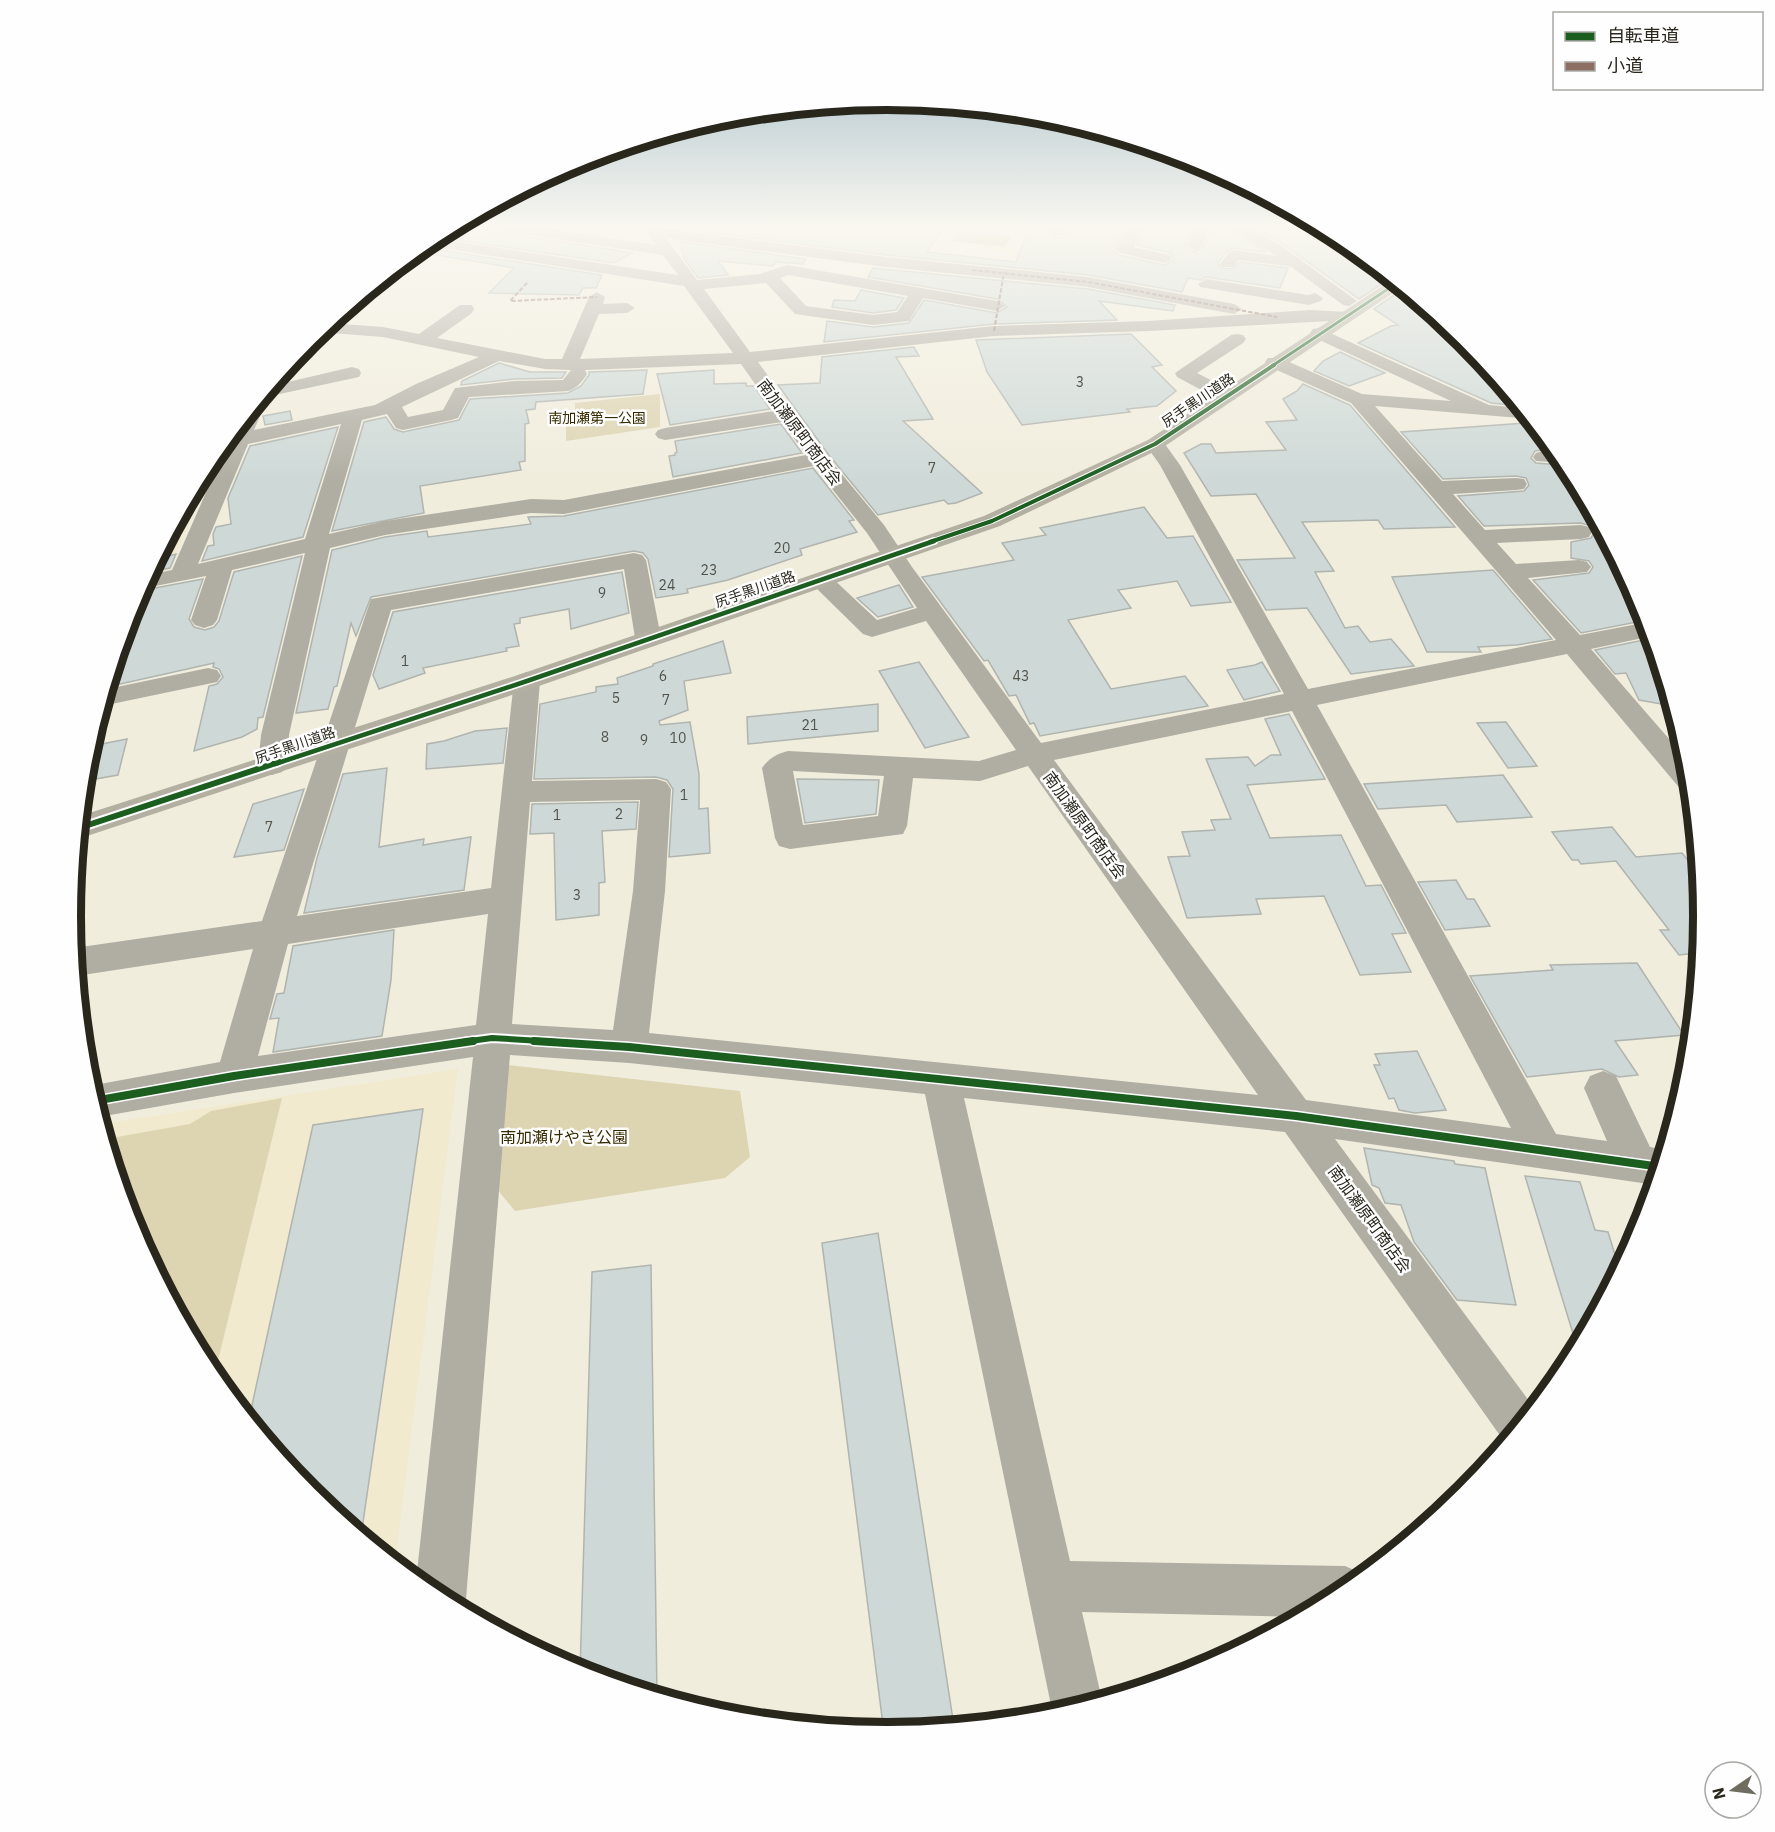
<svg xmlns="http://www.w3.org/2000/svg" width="1775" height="1832" font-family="'IBM Plex Sans','Noto Sans JP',sans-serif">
  <rect width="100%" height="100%" fill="#f1eddd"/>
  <!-- built -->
  <g fill="#f1eacf">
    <path d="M 770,225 L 1027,225 L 1017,253 Z"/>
    <path d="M 223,444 L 168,571 L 147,576 L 208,462 Z"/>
    <path d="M 458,1069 L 395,1564 L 310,1493 L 208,1370 L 133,1228 L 101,1124 Z"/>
  </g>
  <!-- green -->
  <g fill="#ddd4b2">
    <path d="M 660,394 L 660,427 L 566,441 L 566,422 L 575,419 L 575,403 Z"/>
    <path d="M 507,1065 L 740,1091 L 750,1157 L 725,1178 L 515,1211 L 492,1183 Z"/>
    <path d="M 282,1098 L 214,1377 L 133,1228 L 106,1139 L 190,1124 L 211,1111 Z"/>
  </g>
  <!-- water -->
  <path fill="#c3b68c" d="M 959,231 L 1011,237 L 1005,247 L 952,241 Z"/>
  <!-- building -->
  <g fill="#ced9d7" stroke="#b0b4af" stroke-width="1.5">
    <path d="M 677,225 L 900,225 L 943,230 L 927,252 L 1016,262 L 1030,225 L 1051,225 L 1054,237 L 1065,237 L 1069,225 L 1125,225 L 1115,252 L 1119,255 L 1164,265 L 1174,260 L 1171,253 L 1137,245 L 1144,225 L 1193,225 L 1185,246 L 1194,252 L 1205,246 L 1212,225 L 1224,225 L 1267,252 L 1233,248 L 1227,251 L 1218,263 L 1220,268 L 1234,269 L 1239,262 L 1288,268 L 1280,288 L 1206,277 L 1201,280 L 1188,278 L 1182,292 L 1088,275 L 886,255 L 678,228 Z"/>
    <path d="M 1250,225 L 1320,225 L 1342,237 L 1391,278 L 1359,299 L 1280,242 Z"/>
    <path d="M 480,227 L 490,231 L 632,253 L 614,263 L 458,240 Z"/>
    <path d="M 681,242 L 806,259 L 803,264 L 776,262 L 773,266 L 718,261 L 728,275 L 698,278 L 684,259 Z"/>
    <path d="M 439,250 L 602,275 L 596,288 L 583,288 L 579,295 L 489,293 L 514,268 L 431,254 Z"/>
    <path d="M 873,268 L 1088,289 L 1175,305 L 1173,311 L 1099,301 L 1117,320 L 994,324 L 824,342 L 827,321 L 873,327 L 909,323 L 924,300 L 997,313 L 1007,307 L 997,299 L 868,277 Z"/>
    <path d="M 1404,288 L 1465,339 L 1520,406 L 1491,403 L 1358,343 L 1391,326 L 1398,325 L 1374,309 Z"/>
    <path d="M 861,290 L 904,298 L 896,310 L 873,313 L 832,307 L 834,300 L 855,301 Z"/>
    <path d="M 1131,334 L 1162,365 L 1152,367 L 1176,391 L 1157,406 L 1127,409 L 1130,412 L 1022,425 L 987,372 L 976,340 Z"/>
    <path d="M 914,347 L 919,356 L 896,357 L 933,419 L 903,421 L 982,493 L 956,503 L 948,504 L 944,500 L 878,515 L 828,454 L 778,385 L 820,383 L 822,357 Z"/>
    <path d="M 1340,352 L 1385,373 L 1349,386 L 1314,371 L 1323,361 Z"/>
    <path d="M 499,363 L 530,372 L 566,372 L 562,378 L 515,379 L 461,385 L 462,381 Z"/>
    <path d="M 647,370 L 643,394 L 536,402 L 535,409 L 526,410 L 529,423 L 525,424 L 525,461 L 519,462 L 521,470 L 420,486 L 424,513 L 332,531 L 364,422 L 386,417 L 394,429 L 403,432 L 459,420 L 470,399 L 568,393 L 581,386 L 589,375 L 589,372 Z"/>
    <path d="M 714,370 L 714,384 L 746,383 L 746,386 L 754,386 L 770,409 L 670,425 L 657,374 Z"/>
    <path d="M 1303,384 L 1350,405 L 1455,527 L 1384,529 L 1378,520 L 1302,522 L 1334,571 L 1315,572 L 1345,628 L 1358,626 L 1370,642 L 1391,639 L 1414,666 L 1351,674 L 1307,608 L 1266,610 L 1237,560 L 1295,558 L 1256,494 L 1211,496 L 1184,453 L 1201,444 L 1211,444 L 1216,453 L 1286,450 L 1266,422 L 1297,420 L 1283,399 L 1297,391 Z"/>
    <path d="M 290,411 L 292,420 L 265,425 L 263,416 Z"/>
    <path d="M 1526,423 L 1548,449 L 1535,451 L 1531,458 L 1536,463 L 1562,465 L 1567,470 L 1568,465 L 1642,604 L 1647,620 L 1581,633 L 1533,580 L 1589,573 L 1593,567 L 1589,561 L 1571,558 L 1571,542 L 1591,538 L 1594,533 L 1591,526 L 1581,523 L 1484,526 L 1458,496 L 1524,491 L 1529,485 L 1526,478 L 1516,476 L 1443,479 L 1401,432 Z"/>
    <path d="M 781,424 L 802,453 L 673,477 L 669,456 L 675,455 L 675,453 L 677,452 L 675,441 Z"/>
    <path d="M 338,427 L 303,537 L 202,561 L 208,546 L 214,545 L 213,534 L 216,527 L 231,524 L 228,498 L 250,446 Z"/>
    <path d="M 813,468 L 854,520 L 849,521 L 857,532 L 800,549 L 802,555 L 728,580 L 687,589 L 688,593 L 656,598 L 648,559 L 643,553 L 634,551 L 371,597 L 356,636 L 351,623 L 337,686 L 334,687 L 328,709 L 296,713 L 332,550 L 385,537 L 427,531 L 428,537 L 531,524 L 528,517 L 564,516 Z"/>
    <path d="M 1144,507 L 1167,538 L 1193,536 L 1231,602 L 1191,606 L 1177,581 L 1118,590 L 1131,608 L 1068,620 L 1111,689 L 1185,676 L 1208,706 L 1040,736 L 1034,723 L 1030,724 L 1016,695 L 1009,696 L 988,660 L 984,661 L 922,577 L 1014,560 L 1002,543 L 1046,535 L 1040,528 Z"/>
    <path d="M 176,554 L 170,568 L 149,572 L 156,559 Z"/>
    <path d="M 302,556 L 263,717 L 258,718 L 257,729 L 242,737 L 194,751 L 209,686 L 217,684 L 223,677 L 219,669 L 213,667 L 214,663 L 107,687 L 138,611 L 130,612 L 139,591 L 203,579 L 189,619 L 194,627 L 205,630 L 214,627 L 219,621 L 234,572 Z"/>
    <path d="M 1493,570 L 1552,639 L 1517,645 L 1478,647 L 1481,652 L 1427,652 L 1392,577 Z"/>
    <path d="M 622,572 L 629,613 L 571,629 L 569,609 L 520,618 L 520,623 L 514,624 L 519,646 L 506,648 L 507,651 L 423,668 L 425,673 L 379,689 L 373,675 L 393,612 Z"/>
    <path d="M 899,585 L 913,607 L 878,617 L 857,598 Z"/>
    <path d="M 1653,638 L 1663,670 L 1673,706 L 1639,700 L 1626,673 L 1615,674 L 1595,650 Z"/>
    <path d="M 723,641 L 731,673 L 684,681 L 688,710 L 659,721 L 660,725 L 690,722 L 699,774 L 699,809 L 708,808 L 710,853 L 669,857 L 673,789 L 667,780 L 656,777 L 534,779 L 540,704 L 596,692 L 596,687 L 618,684 L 617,678 L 653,666 L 653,664 Z"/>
    <path d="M 919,662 L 969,737 L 925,748 L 879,671 Z"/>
    <path d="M 1262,662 L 1280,691 L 1244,700 L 1227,670 L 1255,665 Z"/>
    <path d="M 878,704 L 878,731 L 748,744 L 747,717 Z"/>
    <path d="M 1289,714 L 1325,779 L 1247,785 L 1270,838 L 1341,835 L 1366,886 L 1381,885 L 1406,933 L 1392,934 L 1411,972 L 1360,975 L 1324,896 L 1256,899 L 1261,914 L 1187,918 L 1168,857 L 1190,856 L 1182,832 L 1215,830 L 1211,820 L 1231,819 L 1206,759 L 1248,757 L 1255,766 L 1271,755 L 1281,755 L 1265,719 Z"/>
    <path d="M 1506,722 L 1537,766 L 1508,768 L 1477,723 Z"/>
    <path d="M 507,728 L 503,763 L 426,769 L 427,744 L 444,741 L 475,731 Z"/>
    <path d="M 127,739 L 118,775 L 84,781 L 92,746 Z"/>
    <path d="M 387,768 L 379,847 L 424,839 L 423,845 L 471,837 L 464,890 L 304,913 L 317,858 L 343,774 Z"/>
    <path d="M 1503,775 L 1532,817 L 1457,822 L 1446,805 L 1378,809 L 1364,784 Z"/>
    <path d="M 797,779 L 879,780 L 876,814 L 805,823 Z"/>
    <path d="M 304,789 L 284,850 L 234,857 L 253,804 Z"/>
    <path d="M 638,802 L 636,829 L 602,831 L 605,882 L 599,883 L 599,915 L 556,920 L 554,833 L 530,834 L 532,804 Z"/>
    <path d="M 1612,827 L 1636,857 L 1682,853 L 1700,875 L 1704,917 L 1699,970 L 1688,954 L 1679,955 L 1660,930 L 1669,930 L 1616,861 L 1581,864 L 1578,860 L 1572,860 L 1552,832 Z"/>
    <path d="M 1456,880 L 1467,899 L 1474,899 L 1490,926 L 1445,930 L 1418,882 Z"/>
    <path d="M 394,930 L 391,980 L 382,1036 L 273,1052 L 279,1018 L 270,1019 L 277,994 L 284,993 L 293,946 Z"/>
    <path d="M 1637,963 L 1684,1035 L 1615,1041 L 1638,1075 L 1619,1077 L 1602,1069 L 1527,1077 L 1470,976 L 1553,970 L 1550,965 Z"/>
    <path d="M 1417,1051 L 1446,1110 L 1415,1113 L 1399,1110 L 1394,1098 L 1389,1099 L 1374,1065 L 1380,1065 L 1375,1054 Z"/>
    <path d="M 423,1109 L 361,1536 L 310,1493 L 249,1419 L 313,1125 Z"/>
    <path d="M 1364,1148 L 1454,1161 L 1455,1164 L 1485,1168 L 1516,1305 L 1457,1300 L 1414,1242 L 1401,1205 L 1385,1203 L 1379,1188 L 1372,1185 Z"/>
    <path d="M 1525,1176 L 1580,1182 L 1595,1230 L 1608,1232 L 1620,1271 L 1578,1350 Z"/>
    <path d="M 878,1233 L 954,1726 L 887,1733 L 884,1733 L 822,1243 Z"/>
    <path d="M 651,1265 L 657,1696 L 580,1672 L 592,1272 Z"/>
  </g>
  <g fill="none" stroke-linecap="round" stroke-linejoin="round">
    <!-- minor -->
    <g fill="#b0ada3" fill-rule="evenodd">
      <path d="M 483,225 L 522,225 L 656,245 L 642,225 L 657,225 L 659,228 L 886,257 L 1088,277 L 1234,304 L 1242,309 L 1234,314 L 1088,287 L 886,267 L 666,238 L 697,280 L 760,274 L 787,265 L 997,301 L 1005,306 L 997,311 L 923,298 L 909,321 L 873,325 L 795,314 L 766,283 L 704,289 L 750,352 L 994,326 L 1148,321 L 1310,310 L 1349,312 L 1351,316 L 1349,320 L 1148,331 L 994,336 L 758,362 L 826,455 L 884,525 L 912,567 L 1041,743 L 1284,694 L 1160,465 L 1145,444 L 1148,440 L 1162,440 L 1180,465 L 1308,689 L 1556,640 L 1351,403 L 1268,366 L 1265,362 L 1268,358 L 1280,358 L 1362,394 L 1451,401 L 1313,337 L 1310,333 L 1313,329 L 1319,328 L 1489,405 L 1522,408 L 1531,419 L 1375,406 L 1442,481 L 1516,478 L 1524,479 L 1527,484 L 1524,489 L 1516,490 L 1453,494 L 1485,530 L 1581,525 L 1589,527 L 1592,532 L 1589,537 L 1581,539 L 1497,543 L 1516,564 L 1579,560 L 1587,562 L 1591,567 L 1587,572 L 1528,578 L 1580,635 L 1648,622 L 1652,636 L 1591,649 L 1689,762 L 1693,794 L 1682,791 L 1567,654 L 1317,705 L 1556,1134 L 1607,1141 L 1584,1088 L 1590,1076 L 1603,1071 L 1616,1076 L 1650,1147 L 1666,1150 L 1656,1185 L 1335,1139 L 1535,1409 L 1506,1444 L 1285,1132 L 964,1098 L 1070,1561 L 1345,1566 L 1363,1574 L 1364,1577 L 1341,1595 L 1302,1617 L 1082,1612 L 1102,1700 L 1053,1715 L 925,1094 L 629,1063 L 510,1055 L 466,1599 L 461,1610 L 433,1595 L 416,1581 L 473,1057 L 234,1093 L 99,1117 L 89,1086 L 220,1062 L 253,949 L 76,976 L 74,948 L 262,921 L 371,599 L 634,553 L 642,555 L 646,560 L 661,638 L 657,644 L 648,646 L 639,644 L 635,638 L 624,569 L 391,610 L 297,916 L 491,888 L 514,681 L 518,675 L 527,672 L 536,675 L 540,681 L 532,781 L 656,779 L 666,782 L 671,789 L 665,891 L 649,1033 L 1258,1095 L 1028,766 L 980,781 L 913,778 L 907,826 L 903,834 L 790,849 L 779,846 L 775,838 L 762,768 C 769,758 777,754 788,751 L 979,761 L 1016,750 L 926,621 L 872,637 L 863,634 L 813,585 L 809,580 L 813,575 L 821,573 L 829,575 L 877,620 L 917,608 L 867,533 L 814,466 L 564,514 L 531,513 L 385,535 L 330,548 L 289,735 L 286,765 L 282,772 L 272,775 L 262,772 L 258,765 L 261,735 L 305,553 L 232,570 L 217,620 L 213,625 L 204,628 L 195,625 L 191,620 L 206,576 L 140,589 L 148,575 L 172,570 L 233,431 L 257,402 L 264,407 L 254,430 L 375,405 L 416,384 L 479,357 L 383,337 L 318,332 L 328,323 L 383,327 L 419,334 L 460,305 L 472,305 L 474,309 L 472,313 L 437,338 L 545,359 L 562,359 L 589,297 L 597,292 L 605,297 L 603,304 L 627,303 L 635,308 L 627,313 L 599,314 L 580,359 L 733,353 L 684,286 L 423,245 L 432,238 L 678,275 L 663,255 L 490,229 ZM 788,275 L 908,296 L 897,312 L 873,315 L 806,306 L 780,278 ZM 499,361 L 545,369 L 571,370 L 563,380 L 515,381 L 455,388 L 443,410 L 408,417 L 402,407 ZM 741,364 L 774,411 L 665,428 L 658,430 L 655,434 L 658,438 L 665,440 L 782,422 L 806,455 L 564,500 L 531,499 L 385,521 L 329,534 L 362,420 L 387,414 L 396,428 L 403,430 L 451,420 L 458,418 L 469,397 L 568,391 C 577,388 582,382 587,374 L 585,370 ZM 341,424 L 305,539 L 198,564 L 248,444 ZM 1292,711 L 1511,1128 L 1306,1100 L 1054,760 ZM 793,771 L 884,776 L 878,816 L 803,825 ZM 640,800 L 633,891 L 613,1030 L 512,1024 L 530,802 ZM 488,914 L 476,1025 L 258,1056 L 288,944 Z"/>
      <path d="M 1053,225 L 1067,225 L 1064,235 L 1054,235 Z"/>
      <path d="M 1128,225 L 1142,225 L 1134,247 L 1169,255 L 1172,258 L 1169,261 L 1164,263 L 1120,253 L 1117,250 Z"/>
      <path d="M 1196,225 L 1210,225 L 1203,245 L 1195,250 L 1187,245 Z"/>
      <path d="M 1226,225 L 1245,225 L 1279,244 L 1357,301 L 1349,306 L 1343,305 L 1290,266 L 1238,260 L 1234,267 L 1222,267 L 1220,264 L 1229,252 L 1234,250 L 1277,256 Z"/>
      <path d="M 1206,279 L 1308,295 L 1315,293 L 1323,298 L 1321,301 L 1309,305 L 1200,287 L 1198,284 Z"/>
      <path d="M 1237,334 L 1243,335 L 1246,339 L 1243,343 L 1197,373 L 1234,392 L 1237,396 L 1234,400 L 1220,400 L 1177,377 L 1175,373 L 1231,335 Z"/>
      <path d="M 352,367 L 359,369 L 361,373 L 359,377 L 261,398 L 271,386 Z"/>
      <path d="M 1543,451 L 1558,452 L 1567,463 L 1536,461 L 1533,457 L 1536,453 Z"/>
      <path d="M 208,668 L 217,670 L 221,676 L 217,682 L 102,706 L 107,689 Z"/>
    </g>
    <!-- major -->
    <path fill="#b3b0a2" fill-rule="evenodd" d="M 1393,279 L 1402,287 L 1162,448 L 1000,526 L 536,687 L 78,839 L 80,816 L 518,675 L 984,516 L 1148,440 Z"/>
    <!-- quiet -->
    <g stroke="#8d6e63" stroke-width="2" stroke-dasharray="4.5 2" stroke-linecap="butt">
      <path d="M 972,270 L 1088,282 L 1277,317"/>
      <path d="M 527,283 L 510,301 L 597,297"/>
      <path d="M 994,331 L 1004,272"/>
    </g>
    <!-- cycleway-far4 casing -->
    <g stroke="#fefefe" stroke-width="4.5">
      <path id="cycleway-far4" d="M 1272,366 L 1397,283"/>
    </g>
    <!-- cycleway-far3 casing -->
    <g stroke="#fefefe" stroke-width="6">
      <path id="cycleway-far3" d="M 930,542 L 992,521 L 1155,444 L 1274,365"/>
    </g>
    <!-- cycleway-far2 casing -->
    <g stroke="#fefefe" stroke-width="8">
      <path id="cycleway-far2" d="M 275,764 L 527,681 L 934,541"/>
    </g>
    <!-- cycleway-far1 casing -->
    <g stroke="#fefefe" stroke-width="10">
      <g id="cycleway-far1">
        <path d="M 79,828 L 279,762"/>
        <path d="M 463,1042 L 492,1038 L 557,1042"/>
      </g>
    </g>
    <!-- cycleway casing -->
    <g stroke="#fefefe" stroke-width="11">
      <g id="cycleway">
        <path d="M 534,1041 L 629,1047 L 1296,1116 L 1661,1167"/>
        <path d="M 94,1101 L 234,1076 L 473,1041"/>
      </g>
    </g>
    <!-- cycleway-far4 -->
    <use href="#cycleway-far4" stroke="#1b5e20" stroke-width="3"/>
    <!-- cycleway-far3 -->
    <use href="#cycleway-far3" stroke="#1b5e20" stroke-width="4"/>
    <!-- cycleway-far2 -->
    <use href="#cycleway-far2" stroke="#1b5e20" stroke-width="4.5"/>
    <!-- cycleway-far1 -->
    <use href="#cycleway-far1" stroke="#1b5e20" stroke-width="6"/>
    <!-- cycleway -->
    <use href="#cycleway" stroke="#1b5e20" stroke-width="8"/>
  </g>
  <!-- sky -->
  <linearGradient id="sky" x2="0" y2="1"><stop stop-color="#99b5c3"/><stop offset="0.47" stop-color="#f9f7f0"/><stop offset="1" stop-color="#f9f7f0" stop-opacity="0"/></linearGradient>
  <rect width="1775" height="482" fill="url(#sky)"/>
  <g text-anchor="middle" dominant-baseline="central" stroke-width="5" stroke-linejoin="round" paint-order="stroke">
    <!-- number labels -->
    <g font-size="14" fill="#52534b">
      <text x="1080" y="382">3</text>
      <text x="932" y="468">7</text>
      <text x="782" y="548">20</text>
      <text x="709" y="570">23</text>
      <text x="667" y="585">24</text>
      <text x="602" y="593">9</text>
      <text x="405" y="661">1</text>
      <text x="663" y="676">6</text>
      <text x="1021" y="676">43</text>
      <text x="616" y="698">5</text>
      <text x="666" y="700">7</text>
      <text x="810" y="725">21</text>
      <text x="605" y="737">8</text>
      <text x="678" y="738">10</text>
      <text x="644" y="740">9</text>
      <text x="684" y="795">1</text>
      <text x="619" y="814">2</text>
      <text x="557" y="815">1</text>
      <text x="269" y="827">7</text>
      <text x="577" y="895">3</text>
    </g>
    <!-- far-street labels -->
    <g font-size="14" fill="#29261c" stroke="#fefefe">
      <text transform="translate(1198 400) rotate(-34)">尻手黒川道路</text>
      <text transform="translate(755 589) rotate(-19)">尻手黒川道路</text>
      <text transform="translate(295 745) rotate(-19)">尻手黒川道路</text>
    </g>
    <!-- far-park labels -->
    <g font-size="14" fill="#362b00" stroke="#fefefe">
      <text x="597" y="418">南加瀬第一公園</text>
    </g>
    <!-- street labels -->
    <g font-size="16" fill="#29261c" stroke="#fefefe">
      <text transform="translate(800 432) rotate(53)">南加瀬原町商店会</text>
      <text transform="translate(1085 825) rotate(54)">南加瀬原町商店会</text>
      <text transform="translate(1370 1219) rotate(54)">南加瀬原町商店会</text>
    </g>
    <!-- park labels -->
    <g font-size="16" fill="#362b00" stroke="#fefefe">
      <text x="564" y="1137">南加瀬けやき公園</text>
    </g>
  </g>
  <!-- crop -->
  <path d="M0 0H1775V1832H0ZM81 916a806 806 0 1 1 1612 0a806 806 0 1 1-1612 0Z" fill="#fefefe" fill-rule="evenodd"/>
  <path fill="none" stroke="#29261c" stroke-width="8" d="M81 916a806 806 0 1 1 1612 0a806 806 0 1 1-1612 0Z"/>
  <!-- legend -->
  <rect x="1553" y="12" width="210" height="78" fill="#fefefe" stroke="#a9a8a4" stroke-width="1.5"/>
  <rect x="1565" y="32" width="30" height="9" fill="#1b5e20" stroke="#a9a8a4" stroke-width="1.5"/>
  <text x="1607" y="42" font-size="18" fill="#29261c">自転車道</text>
  <rect x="1565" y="62" width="30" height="9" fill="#8d6e63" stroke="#a9a8a4" stroke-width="1.5"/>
  <text x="1607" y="72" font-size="18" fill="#29261c">小道</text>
  <!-- north arrow -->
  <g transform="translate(1733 1790) rotate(256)"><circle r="28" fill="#fefefe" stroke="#a9a8a4" stroke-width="1.5"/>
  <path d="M0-4.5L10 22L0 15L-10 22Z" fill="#6f6c60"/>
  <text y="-9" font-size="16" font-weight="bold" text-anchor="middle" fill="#29261c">N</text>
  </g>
</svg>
